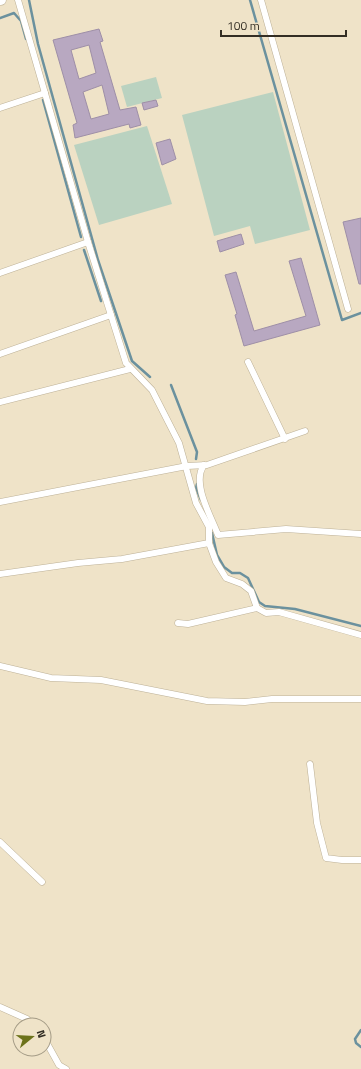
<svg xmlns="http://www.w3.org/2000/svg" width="361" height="1069" font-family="'Titillium Web',sans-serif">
  <rect width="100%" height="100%" fill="#efe3c8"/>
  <!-- green -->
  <g fill="#bad2c0">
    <path d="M 156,77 L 162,98 L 127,107 L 121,86 Z"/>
    <path d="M 273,92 L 310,230 L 255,244 L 250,226 L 214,236 L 182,115 Z"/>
    <path d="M 147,126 L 172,204 L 99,225 L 74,145 Z"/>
  </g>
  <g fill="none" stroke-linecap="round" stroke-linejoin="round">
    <!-- stream -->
    <g stroke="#6b919e" stroke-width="2.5">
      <path d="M 29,0 L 38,44 L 98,260 L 132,361 L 150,377"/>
      <path d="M 250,0 L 342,320 L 361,313"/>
      <path d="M 0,18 L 14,13 L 21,21 L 26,39"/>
      <path d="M 43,100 L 81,237"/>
      <path d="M 84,250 L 101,301"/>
      <path d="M 171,385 L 197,452 L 196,459"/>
      <path d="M 197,484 L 196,488 L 201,500"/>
      <path d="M 212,533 L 217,555 L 224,567 L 232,573 L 240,573 L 248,578 L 259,602 L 265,606 L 295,609 L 361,626"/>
      <path d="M 361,1030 L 355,1039 L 356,1043 L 361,1047"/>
    </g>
  </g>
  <!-- building -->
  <g fill="#b8a8c1" stroke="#9e8fa7" fill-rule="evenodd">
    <path d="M 99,29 L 103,41 L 100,42 L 120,110 L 136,107 L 141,125 L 130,128 L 129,124 L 75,138 L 73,125 L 77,123 L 53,40 ZM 89,45 L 96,73 L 79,79 L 71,50 ZM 102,85 L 109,114 L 91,119 L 83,92 Z"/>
    <path d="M 156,100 L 158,106 L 144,110 L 142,103 Z"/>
    <path d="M 170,139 L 176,159 L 162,165 L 156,143 Z"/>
    <path d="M 361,218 L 361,284 L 359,284 L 343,222 Z"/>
    <path d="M 241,234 L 244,244 L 220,252 L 217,241 Z"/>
    <path d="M 301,258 L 320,325 L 244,346 L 235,315 L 237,314 L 225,275 L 236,272 L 254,331 L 306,316 L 289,261 Z"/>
  </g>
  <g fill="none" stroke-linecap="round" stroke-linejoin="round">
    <!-- minor casing -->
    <g stroke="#bdb197" stroke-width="7">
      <g id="minor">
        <path d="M 18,0 L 88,242 L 126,363 L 152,390 L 179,443 L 196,503 L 209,527 L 209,543 L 216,562 L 226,578 L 242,584 L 251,591 L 257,608"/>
        <path d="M 261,0 L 348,309"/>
        <path d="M 0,108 L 45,93"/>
        <path d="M 0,273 L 88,242"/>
        <path d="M 0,354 L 111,315"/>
        <path d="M 248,362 L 285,439"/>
        <path d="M 0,402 L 130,369"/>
        <path d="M 204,465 C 191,483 211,516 218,535 L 286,529 L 361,534"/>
        <path d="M 0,502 L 187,466 L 207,465 L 305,431"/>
        <path d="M 0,574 L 78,563 L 122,559 L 209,543"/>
        <path d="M 178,623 L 188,624 L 257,608 L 266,613 L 279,612 L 361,635"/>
        <path d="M 0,666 L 51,678 L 101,680 L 207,701 L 245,702 L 272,699 L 361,699"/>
        <path d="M 310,764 L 317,823 L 326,858 L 342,860 L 361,860"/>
        <path d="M 0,842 L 42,882"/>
        <path d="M 0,1007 L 27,1019 L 33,1025"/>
        <path d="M 44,1038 L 59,1065 L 66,1069"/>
      </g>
    </g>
    <!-- primary casing -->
    <g stroke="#bdb197" stroke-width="11">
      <path id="primary" d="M 0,0 L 1,0"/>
    </g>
    <!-- minor -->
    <use href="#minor" stroke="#fff" stroke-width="6"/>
    <!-- primary -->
    <use href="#primary" stroke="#fff" stroke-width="10"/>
  </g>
  <!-- north arrow -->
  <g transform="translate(32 1037) rotate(72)"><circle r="19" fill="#efe3c8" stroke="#a49b86"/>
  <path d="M0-3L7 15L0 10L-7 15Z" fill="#6c721a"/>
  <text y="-6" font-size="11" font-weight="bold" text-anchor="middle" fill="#332e24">N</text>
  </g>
  <!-- scale -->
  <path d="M221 30v6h125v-6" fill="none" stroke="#332e24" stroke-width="2"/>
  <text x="227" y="30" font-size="12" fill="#332e24" stroke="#efe3c8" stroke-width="3" paint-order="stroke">100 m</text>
</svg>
